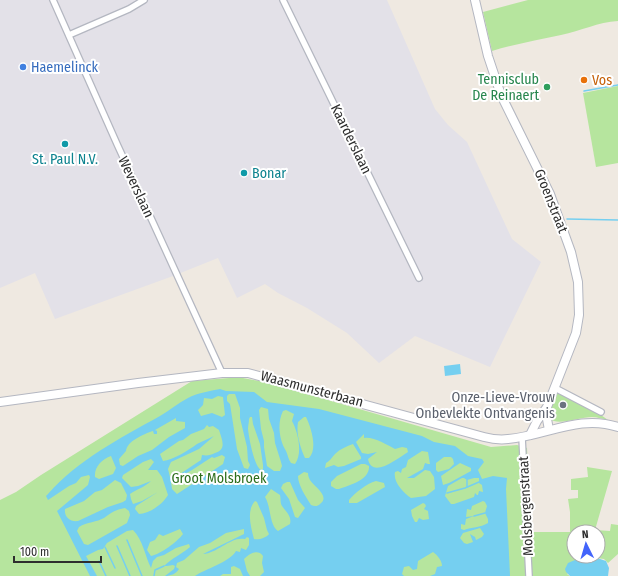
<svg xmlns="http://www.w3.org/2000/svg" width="618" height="576" font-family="'Fira Sans Condensed',sans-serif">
  <rect width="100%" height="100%" fill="#efe9e1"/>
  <!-- industrial -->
  <path fill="#e3e1e8" d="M 0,0 L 387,0 L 435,109 L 448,125 L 467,142 L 512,239 L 541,262 L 490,367 L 415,336 L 379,363 L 347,333 L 307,308 L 278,293 L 265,284 L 237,298 L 218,258 L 173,276 L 55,319 L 35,273 L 0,288 Z"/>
  <!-- green -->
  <g fill="#b6e59e" fill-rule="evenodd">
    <path d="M 528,0 L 618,0 L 618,21 C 598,22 581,31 561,35 C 538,40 515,44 492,51 L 483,12 Z"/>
    <path d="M 618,86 L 618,163 L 596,167 L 583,93 Z"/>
    <path d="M 229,378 L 243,378 L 269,383 L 491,447 L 517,445 L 527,448 L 531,532 L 570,532 L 570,512 L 568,499 L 578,498 L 578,490 L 571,490 L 571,479 L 588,477 L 587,467 L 612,471 L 595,530 L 610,531 L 611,524 L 618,525 L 618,554 L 608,563 L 604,559 L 589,557 L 567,574 L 570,576 L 0,576 L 0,500 L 16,492 L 41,475 L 192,381 ZM 574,532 L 598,532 L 598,556 L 574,556 Z"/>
    <path d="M 557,393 C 575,400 592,408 608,420 C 603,419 597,417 592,417 C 580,417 558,426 550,419 L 549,414 Z"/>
  </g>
  <!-- water -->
  <g fill="#75cff0" fill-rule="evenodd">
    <path d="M 460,364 L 461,374 L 445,376 L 444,366 Z"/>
    <path d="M 220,389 L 226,391 L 254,392 L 267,402 L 319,409 L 422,436 L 434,442 L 455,446 L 468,456 L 482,459 L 484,462 L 478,470 L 482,479 L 493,476 L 507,478 L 506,489 L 510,576 L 430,576 L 435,574 L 437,567 L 442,566 C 442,560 437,555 433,552 L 418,561 L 417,569 L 413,570 L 409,566 L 404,567 L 402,574 L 404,576 L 260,576 L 264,572 L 262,563 L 263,556 C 258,549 250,553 244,559 L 247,571 L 250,576 L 243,576 L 240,569 L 234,566 L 231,567 L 231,574 L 223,574 L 220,576 L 195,576 C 205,569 230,562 236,551 L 240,552 L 241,548 L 246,550 L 249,545 L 249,538 L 247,537 L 245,539 C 231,536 218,553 203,554 L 244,534 L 244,529 L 226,533 L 210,543 L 199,547 L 184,560 L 177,563 L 176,567 L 179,569 C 176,574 170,576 165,576 L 174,569 L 175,566 L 173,565 L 167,566 L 164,566 C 172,558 182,554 190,547 L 189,544 L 176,548 L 164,555 L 157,557 L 153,561 L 151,568 C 145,556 143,540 133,530 L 127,531 L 107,543 L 103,549 L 98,550 L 86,556 L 97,576 L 90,576 L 57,511 L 88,485 L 90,477 L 89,475 L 81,477 L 76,483 L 69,486 L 48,500 L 46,496 L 48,494 C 78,460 120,438 160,416 C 169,411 178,403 188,398 C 197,393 210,391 220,389 ZM 229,394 L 235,394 L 240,408 L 240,418 L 247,447 L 248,461 L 250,465 L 248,469 L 244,468 L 237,449 L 230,404 L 227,401 L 227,396 ZM 218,396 L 223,397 L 225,415 L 222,417 L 212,413 L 201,416 L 198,410 L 203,405 L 204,398 L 212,399 ZM 261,407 L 268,409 L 269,419 L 274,433 L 275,443 L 281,462 L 282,466 L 280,471 L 274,471 L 267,466 L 264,447 L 264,441 L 261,429 L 259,410 ZM 286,410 L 294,414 L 292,421 C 298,432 303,453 295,464 L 291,463 C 288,459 288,455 286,451 C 279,440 277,423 283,411 ZM 250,417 L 252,417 L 253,424 L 260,444 L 263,465 L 263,469 L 261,470 C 254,466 249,438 248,429 C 248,425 249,423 249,419 ZM 304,417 L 306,417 C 311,427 318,449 309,458 L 305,458 C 300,447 296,434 298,422 ZM 176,418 L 176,421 L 185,422 L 185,428 L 169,437 L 152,450 L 138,456 L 123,466 L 120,465 L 119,459 L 126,451 C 127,441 144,434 153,431 L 154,434 L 157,434 L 157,431 L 155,430 ZM 207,425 L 209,427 L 213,426 L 219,430 C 222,440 227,449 215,453 C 211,455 207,456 202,455 L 201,460 L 177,476 L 170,477 L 168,469 L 171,462 L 199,449 L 214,436 C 209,439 202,441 197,444 C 189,450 173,460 163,461 L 160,454 L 179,441 L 183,440 L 191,434 L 204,429 ZM 364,434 L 364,438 C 372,436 388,445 395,449 L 402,447 L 407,448 L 408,452 C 397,459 372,479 368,459 L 377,452 L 368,454 L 362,453 L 356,442 ZM 353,444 L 361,457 L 361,459 L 344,466 L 338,467 L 334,465 L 325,468 L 326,463 C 331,460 332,457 335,454 C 340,449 347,446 353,444 ZM 422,451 L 428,452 L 430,464 L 428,464 L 425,463 L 423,469 L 407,478 L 414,478 L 425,470 L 430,471 L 434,477 L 435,489 L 426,496 L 411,498 C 403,492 393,482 395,472 L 398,471 L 401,473 L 402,469 L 406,467 L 408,460 ZM 222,455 L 225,457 L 223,464 L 177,494 L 172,489 L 171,482 L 177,477 L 181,476 L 192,470 L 212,457 L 214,458 ZM 111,456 L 116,468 L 113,474 L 99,479 L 95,477 C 94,467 102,459 111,456 ZM 444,457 L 451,457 L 453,459 L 454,464 L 449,469 L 438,472 L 436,470 L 436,463 ZM 151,459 L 154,462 L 148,470 L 157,470 L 162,477 L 168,495 C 163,504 149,514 139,514 L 135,509 L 136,506 L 158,492 L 142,501 L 133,504 L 131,499 L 130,494 C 137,489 145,487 151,481 L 138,486 L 131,487 L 122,478 L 123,475 L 143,462 ZM 460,463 L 471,468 L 471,471 L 449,483 L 443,485 L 441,476 ZM 361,464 L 365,464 L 369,466 C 370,480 350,485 339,489 L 336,489 L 331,486 L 331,482 L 337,476 ZM 304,472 L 308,473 C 308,476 309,478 310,480 C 313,486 331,496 320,504 C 317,507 314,506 311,505 C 306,497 298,485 298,476 ZM 462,478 L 464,478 L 467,480 L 474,478 L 479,478 L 479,483 L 482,485 L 483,492 L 479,491 L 478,495 L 477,495 L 475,493 L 474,497 L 454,504 L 451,504 L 445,496 L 448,486 ZM 115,480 L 121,483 L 127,495 L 126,500 L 123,502 L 108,507 L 78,521 C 70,522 64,517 65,509 L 84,501 L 95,492 L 102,490 ZM 376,481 L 384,483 L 385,487 L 357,503 L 349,503 L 349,500 C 356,492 366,484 376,481 ZM 287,482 L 290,482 L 298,500 L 305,508 L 298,518 L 295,517 L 289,499 L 281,488 L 283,484 ZM 271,489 L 280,495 C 281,499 280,503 282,506 C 286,512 292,516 290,524 L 278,531 C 269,525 271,506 265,497 ZM 255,501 L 257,502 L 264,518 L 267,530 L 269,534 C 266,538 259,540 254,539 C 251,527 246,511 255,501 ZM 483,501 L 485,502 L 487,506 L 485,513 L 488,519 L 488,523 C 480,528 472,527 464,530 L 461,529 L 461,524 L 465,525 L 466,519 L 474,516 L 466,517 L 467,509 L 471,510 L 472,506 ZM 423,503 L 425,504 L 426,506 L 424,509 L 428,511 L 429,519 L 423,520 L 419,518 L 417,522 L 415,522 L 412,516 L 411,510 ZM 125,508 L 129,511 L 130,515 L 127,523 L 88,545 L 84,544 L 77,531 L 79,527 C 87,522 97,522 104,518 C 112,512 115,510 125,508 ZM 480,528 L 484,534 L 482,537 L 476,540 L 475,537 L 470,534 L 473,542 L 467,544 L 464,543 L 460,538 L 463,533 ZM 180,529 L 183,534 C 177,542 161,554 151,556 L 147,550 L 150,542 L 155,540 L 159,534 L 163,536 Z"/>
    <path d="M 582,557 L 597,558 L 606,561 L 609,568 L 608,576 L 570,576 L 566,572 L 565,569 L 568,563 Z"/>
  </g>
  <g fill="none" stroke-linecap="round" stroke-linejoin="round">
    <!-- stream -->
    <g stroke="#75cff0" stroke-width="1.5">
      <path d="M 584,91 L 618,85"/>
      <path d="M 567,219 L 618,220"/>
      <path d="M 467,487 L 467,480"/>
      <path d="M 447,493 L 465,488 L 479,482"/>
      <path d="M 474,516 L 485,513"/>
      <path d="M 210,530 L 211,536"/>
      <path d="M 127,540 L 142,576"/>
      <path d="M 117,546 L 130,576"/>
      <path d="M 105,547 L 115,568"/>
      <path d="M 99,561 L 106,576"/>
      <path d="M 154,576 L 155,570 L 164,566"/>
    </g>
    <!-- street casing -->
    <g stroke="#b4b7c1" stroke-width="8">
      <g id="street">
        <path d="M 53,0 L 117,144 L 222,373"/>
        <path d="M 283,0 L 419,278"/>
        <path d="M 69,35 L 129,9 L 144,0"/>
        <path d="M 555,388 L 601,412"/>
        <path d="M 522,437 L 529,576"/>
      </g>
    </g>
    <!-- secondary casing -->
    <g stroke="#b4b7c1" stroke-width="10">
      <g id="secondary">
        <path d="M 475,0 L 488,56 L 501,95 L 550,194 L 571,252 L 578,282 L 579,315 L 576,333 L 547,407 L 537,421 L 530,435"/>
        <path d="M 0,402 L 138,383 L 222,373 L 248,373 L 484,437 C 492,439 500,440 508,439 C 546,436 579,414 618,427"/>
        <path d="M 547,408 L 547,419 L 549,430"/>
      </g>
    </g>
    <!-- street -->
    <use href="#street" stroke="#fff" stroke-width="5.5"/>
    <!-- secondary -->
    <use href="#secondary" stroke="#fff" stroke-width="8"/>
  </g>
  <!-- markers -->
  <circle fill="#3f7fe0" stroke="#fff" stroke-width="1.5" cx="23" cy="67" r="4"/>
  <circle fill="#e8710a" stroke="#fff" stroke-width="1.5" cx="584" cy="80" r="4"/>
  <circle fill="#2e9e5b" stroke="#fff" stroke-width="1.5" cx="547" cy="87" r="4"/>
  <g fill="#0f9aa8" stroke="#fff" stroke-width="1.5">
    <circle cx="65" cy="144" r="4"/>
    <circle cx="244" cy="173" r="4"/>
  </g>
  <circle fill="#6b7280" stroke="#fff" stroke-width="1.5" cx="563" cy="405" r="4"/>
  <g text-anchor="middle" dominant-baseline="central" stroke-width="4" stroke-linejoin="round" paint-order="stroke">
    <!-- shop labels -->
    <g font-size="14" fill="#366cbe" stroke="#fff" text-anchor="start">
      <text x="31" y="67">Haemelinck</text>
    </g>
    <!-- leisure labels -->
    <g font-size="14" fill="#27864d" stroke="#fff" text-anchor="end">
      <text x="539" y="79">Tennisclub<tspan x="539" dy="16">De Reinaert</tspan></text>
    </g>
    <!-- food labels -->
    <g font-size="14" fill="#c56008" stroke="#fff" text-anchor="start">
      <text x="592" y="80">Vos</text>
    </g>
    <!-- street labels -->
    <g font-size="14" fill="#2e2e2e" stroke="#fff">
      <text transform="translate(351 139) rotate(64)">Kaarderslaan</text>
      <text transform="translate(136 187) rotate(65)">Weverslaan</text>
      <text transform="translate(551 201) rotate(68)">Groenstraat</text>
      <text transform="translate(312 389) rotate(15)">Waasmunsterbaan</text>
      <text transform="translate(526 506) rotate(-93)">Molsbergenstraat</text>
    </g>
    <!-- culture labels -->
    <g font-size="14" fill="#0d838f" stroke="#fff">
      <text x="65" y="159">St. Paul N.V.</text>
      <text x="252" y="173" text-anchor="start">Bonar</text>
    </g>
    <!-- worship labels -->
    <g font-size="14" fill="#5b616d" stroke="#fff" text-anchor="end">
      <text x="555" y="397">Onze-Lieve-Vrouw<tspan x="555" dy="16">Onbevlekte Ontvangenis</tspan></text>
    </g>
    <!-- park labels -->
    <g font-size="14" fill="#2c6e1b" stroke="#fff">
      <text x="219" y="478">Groot Molsbroek</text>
    </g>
  </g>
  <!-- north arrow -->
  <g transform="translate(586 544) rotate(355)"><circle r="19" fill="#ffffff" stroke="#ababab"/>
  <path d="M0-3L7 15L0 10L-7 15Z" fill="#4264fb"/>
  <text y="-6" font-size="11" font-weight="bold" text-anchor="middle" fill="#2e2e2e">N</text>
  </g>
  <!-- scale -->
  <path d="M14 556v6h87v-6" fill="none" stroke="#2e2e2e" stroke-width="2"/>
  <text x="20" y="556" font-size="12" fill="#2e2e2e" stroke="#ffffff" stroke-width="3" paint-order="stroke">100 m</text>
</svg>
